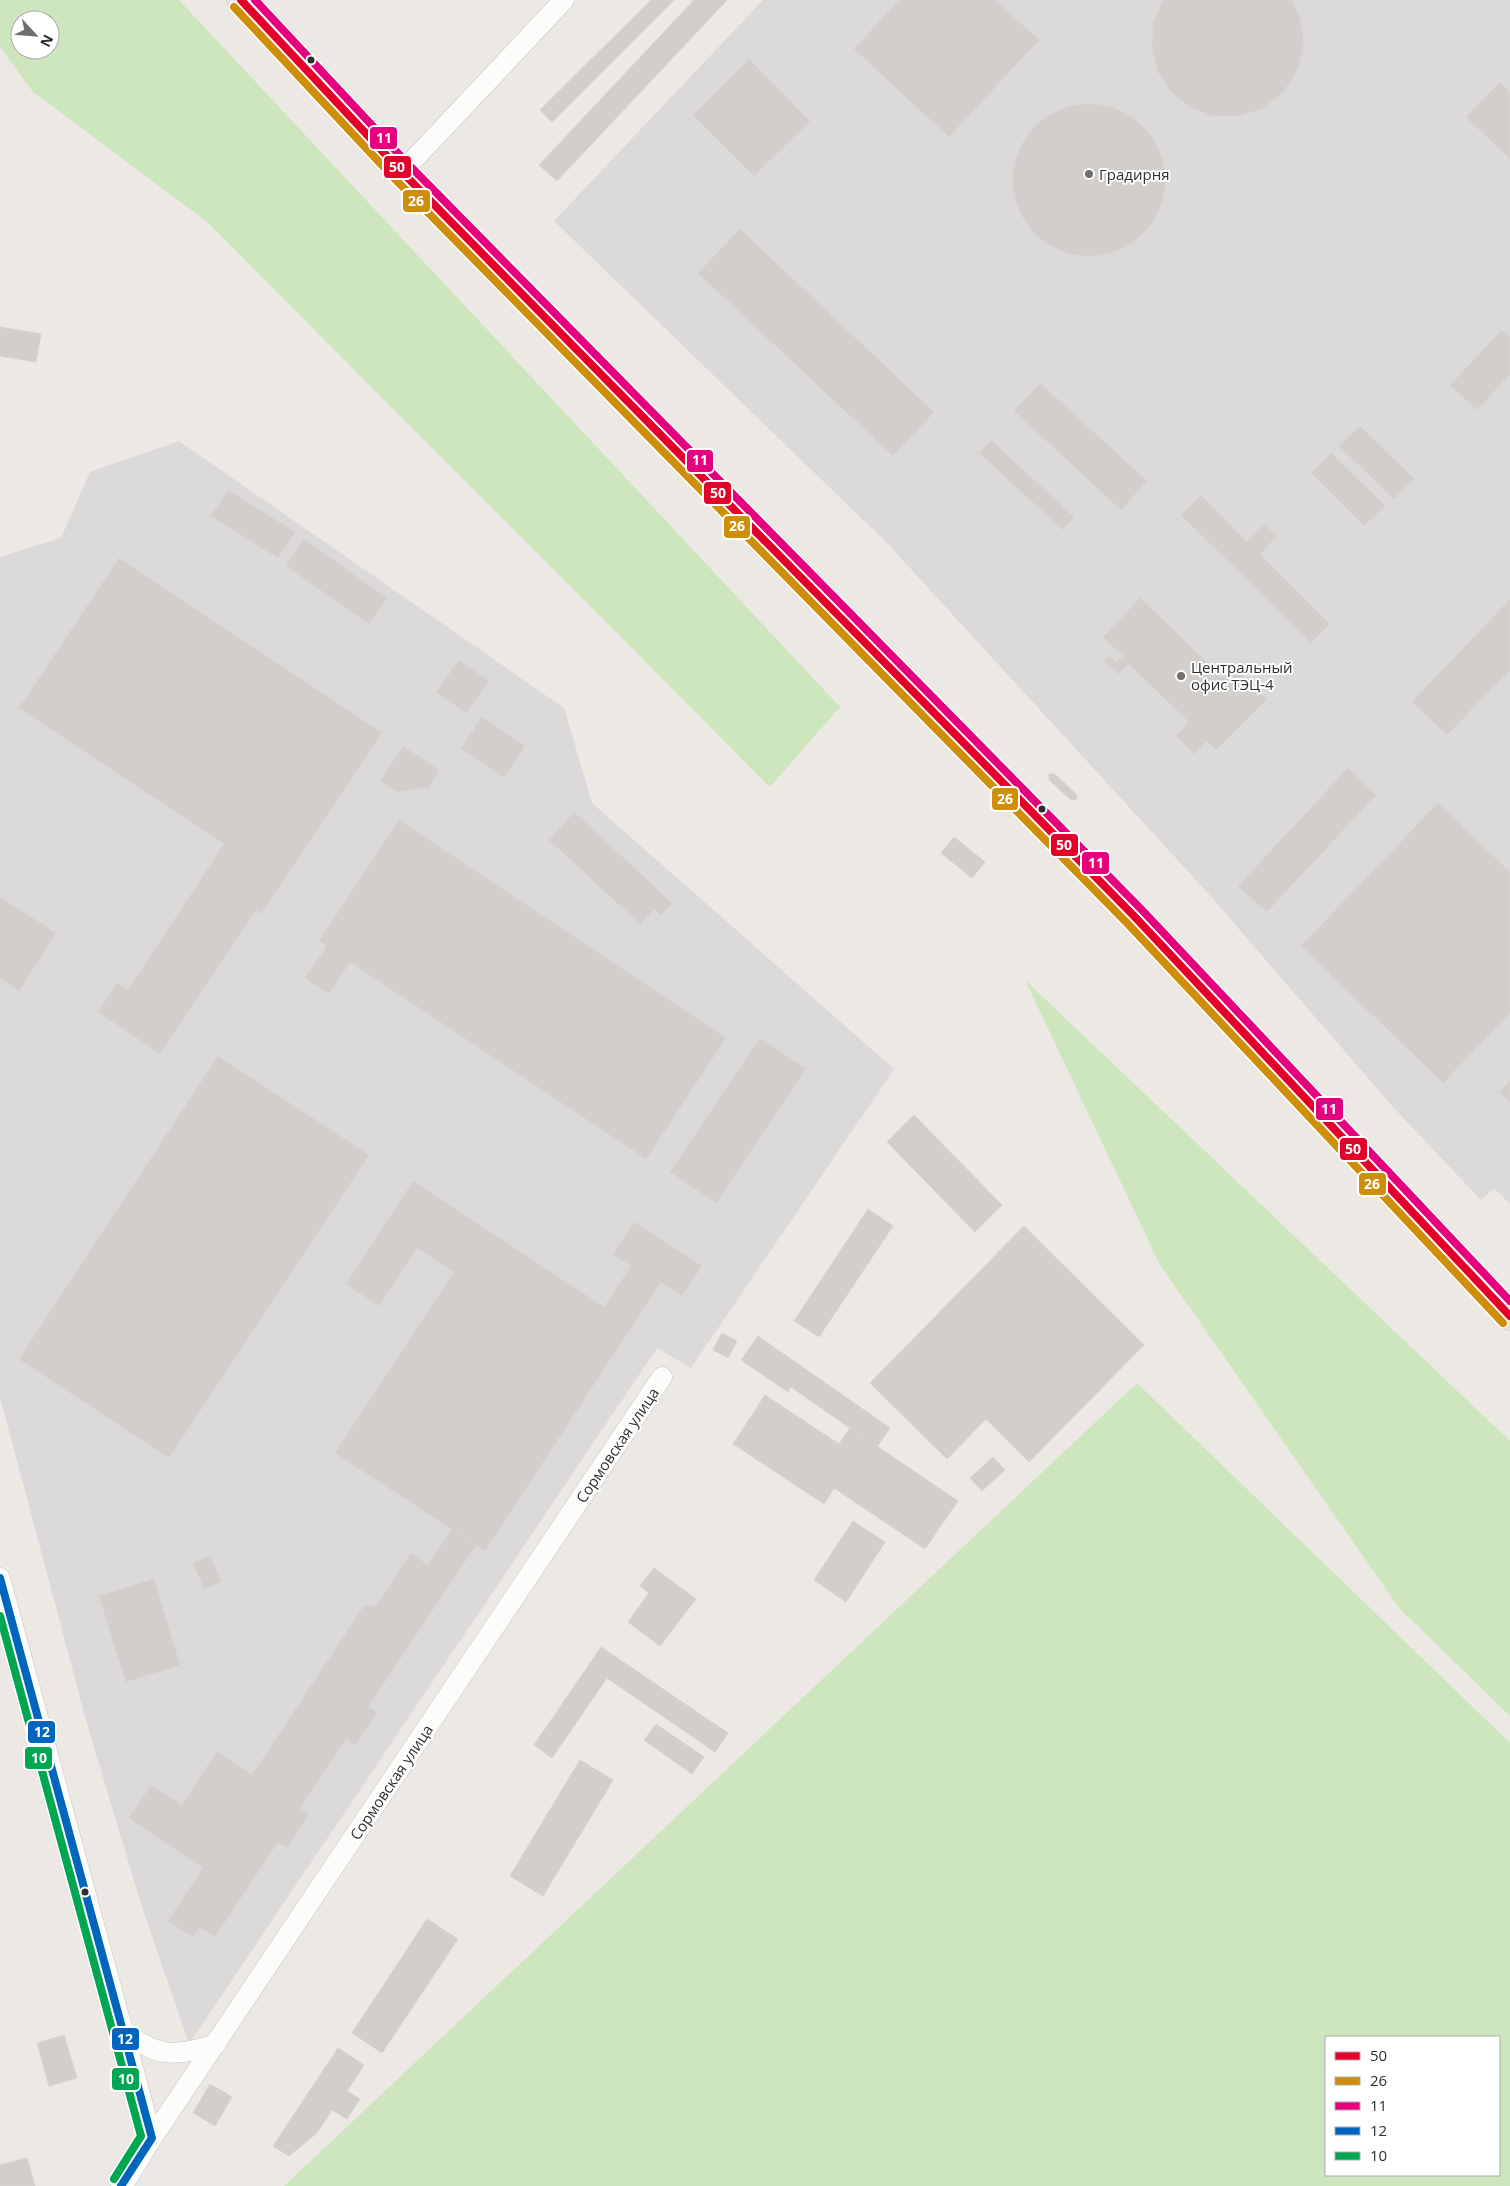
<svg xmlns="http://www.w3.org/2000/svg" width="1510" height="2186" font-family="'Open Sans',sans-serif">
  <rect width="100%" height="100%" fill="#ece8e4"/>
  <!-- industrial -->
  <g fill="#dcd9db">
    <path d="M 763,0 L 1510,0 L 1510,1204 L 1494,1188 L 1481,1200 L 1392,1106 L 1206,891 L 887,543 L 554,221 Z"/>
    <path d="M 179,441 L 564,708 L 592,803 L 894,1069 L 691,1368 L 657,1348 L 189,2044 L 140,1901 L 87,1724 L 0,1397 L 0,557 L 61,538 L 90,472 Z"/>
  </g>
  <!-- green -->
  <g fill="#cee6be" fill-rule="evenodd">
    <path d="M 0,0 L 179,0 L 840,707 L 770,787 L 206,221 L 33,92 L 0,47 ZM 20,20 L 50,20 L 50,50 L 20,50 Z"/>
    <path d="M 1025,980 L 1510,1441 L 1510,1716 L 1400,1609 L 1160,1265 Z"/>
    <path d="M 1137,1383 L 1510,1743 L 1510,2186 L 284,2186 ZM 1499,2037 L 1499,2175 L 1326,2175 L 1326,2037 Z"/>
  </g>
  <!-- building -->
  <g fill="#d1cecb" stroke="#d7d4d0">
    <path d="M 651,0 L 674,0 L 552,122 L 540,110 Z"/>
    <path d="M 694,0 L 727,0 L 557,181 L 539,165 Z"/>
    <path d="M 899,0 L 995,0 L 1039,40 L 949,137 L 854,49 Z"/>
    <path d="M 1163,0 L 1291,0 L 1300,18 L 1304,44 L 1298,69 L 1284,91 L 1264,108 L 1239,116 L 1213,116 L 1190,107 L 1171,92 L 1158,72 L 1152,49 L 1153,24 Z"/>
    <path d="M 749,59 L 810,121 L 754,176 L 693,115 Z"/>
    <path d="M 1500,82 L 1510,92 L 1510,159 L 1466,117 Z"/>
    <circle cx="1089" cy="180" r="76"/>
    <path d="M 740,229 L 934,412 L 893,456 L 698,273 Z"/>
    <path d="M 0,327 L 41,334 L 36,362 L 0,356 Z"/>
    <path d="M 1502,330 L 1510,337 L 1510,374 L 1477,410 L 1450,385 Z"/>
    <path d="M 1040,383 L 1147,481 L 1121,510 L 1014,411 Z"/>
    <path d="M 1360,426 L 1414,479 L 1394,499 L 1339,446 Z"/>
    <path d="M 991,440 L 1074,517 L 1063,530 L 979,453 Z"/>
    <path d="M 1331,453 L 1385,506 L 1364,526 L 1311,473 Z"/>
    <path d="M 228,490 L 295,532 L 278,558 L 211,516 Z"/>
    <path d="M 1201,495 L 1247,542 L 1265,524 L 1277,536 L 1260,554 L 1330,624 L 1311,643 L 1181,515 Z"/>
    <path d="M 304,539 L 387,598 L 369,624 L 286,566 Z"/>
    <path d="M 119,558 L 382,733 L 261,914 L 256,910 L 160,1054 L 98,1012 L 117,983 L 128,990 L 224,844 L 19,708 Z"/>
    <path d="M 1140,598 L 1223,678 L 1234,667 L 1267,699 L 1216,750 L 1207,741 L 1194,754 L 1176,736 L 1189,722 L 1129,664 L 1118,674 L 1104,661 L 1109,656 L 1116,663 L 1123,656 L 1103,637 Z"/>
    <path d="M 1510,599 L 1510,670 L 1447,735 L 1412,702 Z"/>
    <path d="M 459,660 L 489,681 L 466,713 L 436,692 Z"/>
    <path d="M 482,717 L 525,746 L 504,778 L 461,748 Z"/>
    <path d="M 403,746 L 439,770 L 429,787 L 397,792 L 380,781 Z"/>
    <path d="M 1348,768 L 1376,795 L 1267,912 L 1238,886 Z"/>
    <path d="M 1049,774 L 1055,774 L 1076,794 L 1077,800 L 1070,799 L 1049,780 Z"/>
    <path d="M 1438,803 L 1510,872 L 1510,1013 L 1443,1083 L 1301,946 Z"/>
    <path d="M 574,812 L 672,903 L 661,915 L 655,909 L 640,924 L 549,840 Z"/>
    <path d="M 399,820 L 726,1038 L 646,1159 L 350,962 L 329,994 L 305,978 L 327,946 L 319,941 Z"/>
    <path d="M 954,837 L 985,862 L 972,878 L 941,853 Z"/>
    <path d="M 0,897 L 56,933 L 19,991 L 0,978 Z"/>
    <path d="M 760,1038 L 806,1069 L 716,1203 L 670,1172 Z"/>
    <path d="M 218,1056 L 369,1155 L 169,1458 L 19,1359 Z"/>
    <path d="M 1510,1081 L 1510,1102 L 1499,1092 Z"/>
    <path d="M 914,1115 L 1002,1205 L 975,1232 L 887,1142 Z"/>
    <path d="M 413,1181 L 604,1307 L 631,1266 L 613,1254 L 634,1222 L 702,1266 L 682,1296 L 661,1282 L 485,1551 L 335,1453 L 454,1272 L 417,1248 L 379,1306 L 346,1284 Z"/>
    <path d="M 868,1209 L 893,1226 L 819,1337 L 794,1321 Z"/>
    <path d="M 1024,1226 L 1144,1345 L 1029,1462 L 986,1419 L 947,1459 L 870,1383 Z"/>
    <path d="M 722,1333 L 737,1341 L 728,1358 L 713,1350 Z"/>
    <path d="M 758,1336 L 890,1428 L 877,1447 L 791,1387 L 788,1392 L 741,1360 Z"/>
    <path d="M 765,1395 L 839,1444 L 850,1428 L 958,1501 L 925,1549 L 834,1488 L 824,1504 L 733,1444 Z"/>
    <path d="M 993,1457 L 1005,1470 L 982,1491 L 970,1478 Z"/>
    <path d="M 853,1521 L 885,1542 L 846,1602 L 814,1580 Z"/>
    <path d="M 452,1529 L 476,1545 L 368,1707 L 377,1713 L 355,1745 L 346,1739 L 300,1808 L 309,1814 L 287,1848 L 278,1842 L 215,1937 L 200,1927 L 193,1937 L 168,1921 L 203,1868 L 129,1818 L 151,1785 L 182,1805 L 217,1751 L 252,1775 L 363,1607 L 377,1605 L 411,1553 L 428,1565 Z"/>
    <path d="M 210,1556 L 221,1582 L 204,1589 L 193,1563 Z"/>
    <path d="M 654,1568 L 696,1599 L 660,1646 L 628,1622 L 649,1593 L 640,1586 Z"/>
    <path d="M 154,1579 L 180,1665 L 126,1682 L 99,1596 Z"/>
    <path d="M 601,1647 L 728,1733 L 715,1752 L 607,1678 L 552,1758 L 534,1745 Z"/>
    <path d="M 656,1724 L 704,1757 L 692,1774 L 644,1740 Z"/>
    <path d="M 580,1760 L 613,1780 L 543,1896 L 510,1876 Z"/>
    <path d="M 427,1919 L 458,1939 L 382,2053 L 352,2033 Z"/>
    <path d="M 64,2035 L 77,2078 L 49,2086 L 37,2043 Z"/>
    <path d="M 338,2048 L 364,2065 L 347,2091 L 360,2099 L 347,2119 L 332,2110 L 317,2133 L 289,2156 L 273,2146 Z"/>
    <path d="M 210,2084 L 232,2097 L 215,2126 L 193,2113 Z"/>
    <path d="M 27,2158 L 35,2186 L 0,2186 L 0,2165 Z"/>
  </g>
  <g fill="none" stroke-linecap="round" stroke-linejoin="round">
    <!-- minor casing -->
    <g stroke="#c5c4c5" stroke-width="21">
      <g id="minor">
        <path d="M 402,172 L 564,0"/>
        <path d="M 0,1578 L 152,2138"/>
        <path d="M 123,2030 C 156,2058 176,2057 216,2044"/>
        <path d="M 121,2186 L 125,2182 L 152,2138 L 662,1377"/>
      </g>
    </g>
    <!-- trunk casing -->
    <g stroke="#c6c5c4" stroke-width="29">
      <path id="trunk" d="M 241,0 L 402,172 L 1134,916 L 1510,1316"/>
    </g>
    <!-- minor -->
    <use href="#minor" stroke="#fcfcfb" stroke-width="20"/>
    <!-- trunk -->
    <use href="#trunk" stroke="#e9e2d6" stroke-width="28"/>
    <!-- bus-1 casing -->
    <g stroke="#fff" stroke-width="11">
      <path id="bus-1" d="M 241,0 L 402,172 L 1134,916 L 1510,1316"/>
    </g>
    <!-- bus-2 casing -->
    <g stroke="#fff" stroke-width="11">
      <path id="bus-2" d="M 234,7 L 395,179 L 1127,923 L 1503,1323"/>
    </g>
    <!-- bus-3 casing -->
    <g stroke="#fff" stroke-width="11">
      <path id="bus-3" d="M 255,0 L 409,165 L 1141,909 L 1510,1301"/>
    </g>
    <!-- bus-4 casing -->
    <g stroke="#fff" stroke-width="11">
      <path id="bus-4" d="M 0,1578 L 152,2138 L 121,2186"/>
    </g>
    <!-- bus-5 casing -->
    <g stroke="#fff" stroke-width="11">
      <path id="bus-5" d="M 0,1616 L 141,2136 L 114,2179"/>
    </g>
    <!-- bus-1 -->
    <use href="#bus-1" stroke="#e4002b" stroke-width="8"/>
    <!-- bus-2 -->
    <use href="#bus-2" stroke="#cf8e09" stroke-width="8"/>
    <!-- bus-3 -->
    <use href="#bus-3" stroke="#e5007d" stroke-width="8"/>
    <!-- bus-4 -->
    <use href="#bus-4" stroke="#0065bd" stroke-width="8"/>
    <!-- bus-5 -->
    <use href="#bus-5" stroke="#00a651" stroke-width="8"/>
  </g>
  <!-- markers -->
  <g fill="#2e2e2e" stroke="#fff" stroke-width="2">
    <circle cx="311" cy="60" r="4.5"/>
    <circle cx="1042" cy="809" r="4.5"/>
    <circle cx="85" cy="1892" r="4.5"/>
  </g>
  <g fill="#706f6e" stroke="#fff" stroke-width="2">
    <circle cx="1089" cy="174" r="5"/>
    <circle cx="1181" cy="676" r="5"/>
  </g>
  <g text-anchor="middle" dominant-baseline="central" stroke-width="4" stroke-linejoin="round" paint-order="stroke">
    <!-- poi labels -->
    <g font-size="15" fill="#2e2e2e" stroke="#fff" text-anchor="start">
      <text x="1099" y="174">Градирня</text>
      <text x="1191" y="667">Центральный<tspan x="1191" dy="17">офис ТЭЦ-4</tspan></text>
    </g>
    <!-- street labels -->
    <g font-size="15" fill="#2e2e2e" stroke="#fff">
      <text transform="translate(617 1445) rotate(-56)">Сормовская улица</text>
      <text transform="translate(391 1782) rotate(-56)">Сормовская улица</text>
    </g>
  </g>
  <g stroke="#fff" stroke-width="2">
    <rect x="369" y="126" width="29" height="24" rx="5" fill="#e5007d"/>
    <rect x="383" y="155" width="29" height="24" rx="5" fill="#e4002b"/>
    <rect x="402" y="189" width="29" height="24" rx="5" fill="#cf8e09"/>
    <rect x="686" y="449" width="28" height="24" rx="5" fill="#e5007d"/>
    <rect x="703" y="481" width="29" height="24" rx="5" fill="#e4002b"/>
    <rect x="723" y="515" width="28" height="24" rx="5" fill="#cf8e09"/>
    <rect x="991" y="787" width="28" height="24" rx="5" fill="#cf8e09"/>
    <rect x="1050" y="833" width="29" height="24" rx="5" fill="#e4002b"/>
    <rect x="1081" y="851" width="29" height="24" rx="5" fill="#e5007d"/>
    <rect x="1315" y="1097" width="29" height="24" rx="5" fill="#e5007d"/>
    <rect x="1339" y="1137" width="29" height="24" rx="5" fill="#e4002b"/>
    <rect x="1358" y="1172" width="29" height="24" rx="5" fill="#cf8e09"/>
    <rect x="27" y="1720" width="29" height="24" rx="5" fill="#0065bd"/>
    <rect x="24" y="1746" width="29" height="24" rx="5" fill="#00a651"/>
    <rect x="111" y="2027" width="29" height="24" rx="5" fill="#0065bd"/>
    <rect x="111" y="2067" width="29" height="24" rx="5" fill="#00a651"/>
  </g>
  <g font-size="14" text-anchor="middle" font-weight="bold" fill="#fff">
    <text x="384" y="143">11</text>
    <text x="397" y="172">50</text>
    <text x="416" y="206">26</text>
    <text x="700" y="465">11</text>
    <text x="718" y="498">50</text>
    <text x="737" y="531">26</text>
    <text x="1005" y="804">26</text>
    <text x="1064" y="850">50</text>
    <text x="1096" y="868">11</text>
    <text x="1329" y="1114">11</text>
    <text x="1353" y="1154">50</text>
    <text x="1372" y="1189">26</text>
    <text x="42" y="1737">12</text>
    <text x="39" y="1763">10</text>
    <text x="125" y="2044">12</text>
    <text x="126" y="2084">10</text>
  </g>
  <!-- legend -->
  <rect x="1325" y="2036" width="175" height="140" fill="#ffffff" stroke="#ababab"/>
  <rect x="1335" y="2052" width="25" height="8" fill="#e4002b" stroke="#ababab"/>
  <text x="1370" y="2061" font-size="15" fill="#2e2e2e">50</text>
  <rect x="1335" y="2077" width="25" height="8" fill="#cf8e09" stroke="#ababab"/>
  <text x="1370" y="2086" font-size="15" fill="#2e2e2e">26</text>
  <rect x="1335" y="2102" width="25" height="8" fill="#e5007d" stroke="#ababab"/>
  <text x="1370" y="2111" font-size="15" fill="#2e2e2e">11</text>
  <rect x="1335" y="2127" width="25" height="8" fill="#0065bd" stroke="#ababab"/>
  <text x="1370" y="2136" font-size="15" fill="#2e2e2e">12</text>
  <rect x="1335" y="2152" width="25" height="8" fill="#00a651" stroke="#ababab"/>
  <text x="1370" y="2161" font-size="15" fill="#2e2e2e">10</text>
  <!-- north arrow -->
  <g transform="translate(35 35) rotate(116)"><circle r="24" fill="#ffffff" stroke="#ababab"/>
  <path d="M0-4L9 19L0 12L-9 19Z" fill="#706f6e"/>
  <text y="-8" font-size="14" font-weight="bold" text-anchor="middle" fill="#2e2e2e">N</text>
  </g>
</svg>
